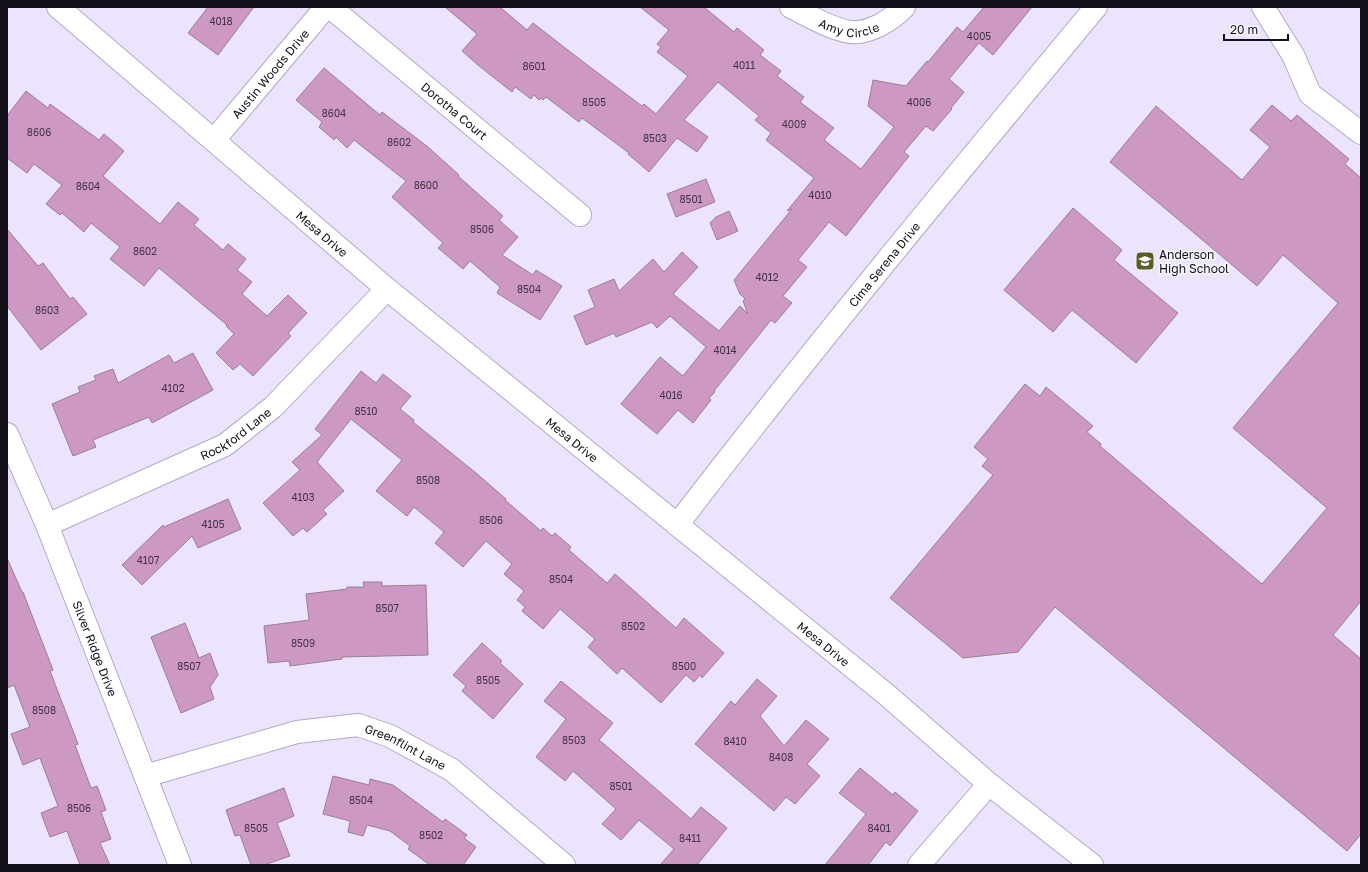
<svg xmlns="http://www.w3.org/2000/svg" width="1368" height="872" font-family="'Golos Text',sans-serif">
  <rect width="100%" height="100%" fill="#ebe4fc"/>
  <!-- building -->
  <g fill="#ce98c4" stroke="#987f93">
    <path d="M 208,7 L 254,7 L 218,55 L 188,33 Z"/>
    <path d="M 445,7 L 500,7 L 527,30 L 533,23 L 586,64 L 642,106 L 644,104 L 656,114 L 688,76 L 657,52 L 661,47 L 657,44 L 669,30 L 640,7 L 704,7 L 734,32 L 737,28 L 764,50 L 760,55 L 781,71 L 777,76 L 804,97 L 800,102 L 834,128 L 824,140 L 861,169 L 894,127 L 868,106 L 873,80 L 906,86 L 927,61 L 928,62 L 957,27 L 963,32 L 984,7 L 1032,7 L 993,55 L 979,43 L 949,79 L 964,92 L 951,108 L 952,109 L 933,131 L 926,126 L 904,152 L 909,156 L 846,236 L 829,222 L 798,260 L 807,267 L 783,296 L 792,303 L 775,323 L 771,320 L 714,391 L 715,392 L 709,398 L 711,400 L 693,423 L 678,410 L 657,434 L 621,404 L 660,357 L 683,376 L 706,347 L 670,316 L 657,328 L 652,322 L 616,337 L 614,333 L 586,345 L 574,316 L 595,307 L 588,290 L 614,279 L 619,291 L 653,259 L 664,272 L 682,252 L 698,267 L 673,294 L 719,331 L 740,306 L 748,314 L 743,301 L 745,299 L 740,294 L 734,280 L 792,209 L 787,211 L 814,178 L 766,140 L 771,133 L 755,120 L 759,116 L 718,82 L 684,120 L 708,137 L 697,152 L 677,138 L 649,172 L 628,154 L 629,153 L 582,118 L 579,122 L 546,97 L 543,100 L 541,98 L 539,100 L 534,95 L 531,99 L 515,87 L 512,92 L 478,65 L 462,51 L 477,34 Z"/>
    <path d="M 324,68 L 380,115 L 382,112 L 428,147 L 459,175 L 458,176 L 503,216 L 499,220 L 518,237 L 502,255 L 533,275 L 536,270 L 562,286 L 540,320 L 497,293 L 500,287 L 470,261 L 463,269 L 438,248 L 443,243 L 392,197 L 406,181 L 354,140 L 347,148 L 336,137 L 334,140 L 319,127 L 322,122 L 296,100 Z"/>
    <path d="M 26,91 L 48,108 L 50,104 L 99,140 L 104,134 L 124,151 L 103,176 L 160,224 L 178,202 L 199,219 L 194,225 L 223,250 L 228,244 L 246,259 L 237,270 L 252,282 L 242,294 L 267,316 L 288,295 L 307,313 L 288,333 L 291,336 L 253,376 L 240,364 L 233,370 L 216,353 L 234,334 L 226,326 L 227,325 L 159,268 L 144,286 L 110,259 L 120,247 L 91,223 L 84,232 L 62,213 L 60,215 L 46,204 L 62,185 L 34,164 L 27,173 L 7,158 L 7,116 Z"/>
    <path d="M 1272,105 L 1291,121 L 1297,115 L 1349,159 L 1345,164 L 1361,178 L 1361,601 L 1333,635 L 1361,659 L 1361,834 L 1347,851 L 1055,607 L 1018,652 L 963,658 L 890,598 L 993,475 L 982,466 L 988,459 L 974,447 L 1025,384 L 1040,396 L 1046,387 L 1093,426 L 1087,432 L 1101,444 L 1100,446 L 1262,584 L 1327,508 L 1233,428 L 1338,303 L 1283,255 L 1257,286 L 1110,162 L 1156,106 L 1242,180 L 1270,147 L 1250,130 Z"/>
    <path d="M 706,179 L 715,202 L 676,217 L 667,194 Z"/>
    <path d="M 1073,208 L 1122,250 L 1114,260 L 1178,313 L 1136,363 L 1072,310 L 1053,332 L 1004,290 Z"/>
    <path d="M 729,211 L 738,231 L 717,240 L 710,223 L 716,217 Z"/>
    <path d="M 7,229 L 38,266 L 43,263 L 70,299 L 73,297 L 87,314 L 41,350 L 7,306 Z"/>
    <path d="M 193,353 L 213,390 L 152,423 L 149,417 L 93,440 L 96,447 L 73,456 L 52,404 L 80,392 L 78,387 L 96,380 L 94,376 L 113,369 L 118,383 L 169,355 L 174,363 Z"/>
    <path d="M 361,371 L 376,383 L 383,374 L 411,396 L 400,409 L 414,420 L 413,422 L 476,473 L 506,499 L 505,500 L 541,531 L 543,528 L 552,536 L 555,533 L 571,547 L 569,550 L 607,583 L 615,574 L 676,628 L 684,618 L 724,653 L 702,678 L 700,675 L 694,682 L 686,675 L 661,703 L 622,668 L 617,674 L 588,647 L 595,639 L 560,609 L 543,629 L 522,611 L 525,607 L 517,600 L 524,591 L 504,574 L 512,564 L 486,541 L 463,567 L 435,543 L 444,532 L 414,507 L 407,516 L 376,491 L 402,460 L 351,419 L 317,462 L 344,491 L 323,510 L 327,514 L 307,532 L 303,528 L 293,536 L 263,503 L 300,470 L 292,462 L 322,435 L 315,429 Z"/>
    <path d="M 228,499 L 241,529 L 198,548 L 192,536 L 142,585 L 122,565 L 163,525 L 164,527 Z"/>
    <path d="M 7,558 L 22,592 L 23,592 L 53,670 L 50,671 L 78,744 L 75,745 L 91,788 L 97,786 L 106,810 L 101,812 L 111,839 L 100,843 L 110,865 L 80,865 L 67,831 L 50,837 L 41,813 L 58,806 L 40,758 L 23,765 L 11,734 L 30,727 L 14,685 L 7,688 Z"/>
    <path d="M 363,582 L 382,582 L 382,586 L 426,585 L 428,655 L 342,657 L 342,659 L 290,666 L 289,661 L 268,663 L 264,626 L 309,620 L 306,594 L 347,589 L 347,587 L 364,587 Z"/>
    <path d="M 185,623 L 199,658 L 210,653 L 218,675 L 210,687 L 214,699 L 181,713 L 151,637 Z"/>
    <path d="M 482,643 L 502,661 L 500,663 L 523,684 L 493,719 L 462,691 L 466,686 L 453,675 Z"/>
    <path d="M 757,679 L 777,696 L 760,716 L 784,746 L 806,720 L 829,739 L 807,764 L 820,776 L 795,804 L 786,797 L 774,811 L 695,744 L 731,701 L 735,705 Z"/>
    <path d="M 561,681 L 613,723 L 599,740 L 611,750 L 691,819 L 701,807 L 727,828 L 697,865 L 660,865 L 674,849 L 639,820 L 621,840 L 602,824 L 616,809 L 573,771 L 565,781 L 536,757 L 566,719 L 544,701 Z"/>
    <path d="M 860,768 L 893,795 L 895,792 L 918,811 L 890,846 L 886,842 L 868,865 L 825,865 L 866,814 L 839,793 Z"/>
    <path d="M 333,776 L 369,785 L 370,779 L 393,785 L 443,822 L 445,819 L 467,835 L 464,838 L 476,847 L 463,865 L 430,865 L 408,849 L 410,846 L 390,831 L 367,825 L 363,836 L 348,832 L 350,821 L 323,814 Z"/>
    <path d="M 284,788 L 294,816 L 277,823 L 290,856 L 264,865 L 251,865 L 240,835 L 235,836 L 226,810 Z"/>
  </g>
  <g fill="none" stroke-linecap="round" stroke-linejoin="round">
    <!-- minor casing -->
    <g stroke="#b1a9c6" stroke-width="24">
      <g id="minor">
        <path id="s1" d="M 58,7 L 387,289 L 887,695 L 989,784 L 1092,865"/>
        <path id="s2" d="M 330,7 L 580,215"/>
        <path id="s3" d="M 791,7 C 807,15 841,35 859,32 C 866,31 874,28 880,25 C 889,20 897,15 904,7"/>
        <path d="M 1263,7 L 1293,55 L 1310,94 L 1361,133"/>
        <path id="s4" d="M 214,140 L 326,7"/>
        <path id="s5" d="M 7,434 L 47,525 L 180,865"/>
        <path id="s6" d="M 47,525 L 225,445 L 273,407 L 387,289"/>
        <path id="s7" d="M 677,525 C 812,349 954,178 1096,7"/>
        <path id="s8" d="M 145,776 L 297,732 L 358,725 L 390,736 L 452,770 L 564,865"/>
        <path d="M 919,865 L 989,784"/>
      </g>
    </g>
    <!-- minor -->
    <use href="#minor" stroke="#fff" stroke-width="22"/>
  </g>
  <!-- icons -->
  <defs>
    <g id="school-square" transform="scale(1)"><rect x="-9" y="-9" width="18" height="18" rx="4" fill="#5a5b28" stroke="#f6f4fb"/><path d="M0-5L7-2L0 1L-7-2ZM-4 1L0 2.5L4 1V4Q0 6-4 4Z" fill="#fff"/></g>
  </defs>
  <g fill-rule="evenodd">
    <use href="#school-square" x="1145" y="261"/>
  </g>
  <g text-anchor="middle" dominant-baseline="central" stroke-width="3.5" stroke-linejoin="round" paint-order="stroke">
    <!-- number labels -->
    <g font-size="10" fill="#423345">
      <text x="221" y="21">4018</text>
      <text x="979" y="36">4005</text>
      <text x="744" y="65">4011</text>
      <text x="534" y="66">8601</text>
      <text x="594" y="102">8505</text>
      <text x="919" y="102">4006</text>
      <text x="334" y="113">8604</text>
      <text x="794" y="124">4009</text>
      <text x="39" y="132">8606</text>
      <text x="655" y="138">8503</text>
      <text x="399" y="142">8602</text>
      <text x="426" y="185">8600</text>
      <text x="88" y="186">8604</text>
      <text x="820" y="195">4010</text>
      <text x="691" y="199">8501</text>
      <text x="482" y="229">8506</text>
      <text x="145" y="251">8602</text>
      <text x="767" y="277">4012</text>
      <text x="529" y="289">8504</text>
      <text x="47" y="310">8603</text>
      <text x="725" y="350">4014</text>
      <text x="173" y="388">4102</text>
      <text x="671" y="395">4016</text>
      <text x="366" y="411">8510</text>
      <text x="428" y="480">8508</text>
      <text x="303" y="497">4103</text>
      <text x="491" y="520">8506</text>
      <text x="213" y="524">4105</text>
      <text x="148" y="560">4107</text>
      <text x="561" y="579">8504</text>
      <text x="387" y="608">8507</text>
      <text x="633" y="626">8502</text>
      <text x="303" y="643">8509</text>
      <text x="189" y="666">8507</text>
      <text x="684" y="666">8500</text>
      <text x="488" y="680">8505</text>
      <text x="44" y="710">8508</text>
      <text x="574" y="740">8503</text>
      <text x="735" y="741">8410</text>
      <text x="781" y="757">8408</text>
      <text x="621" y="786">8501</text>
      <text x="361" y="800">8504</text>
      <text x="79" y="808">8506</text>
      <text x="256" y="828">8505</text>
      <text x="879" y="828">8401</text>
      <text x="431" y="835">8502</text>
      <text x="690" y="838">8411</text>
    </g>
    <!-- street labels -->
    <g font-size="12" fill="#14111b" stroke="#f6f4fb">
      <text stroke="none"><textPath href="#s3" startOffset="63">Amy Circle</textPath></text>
      <text stroke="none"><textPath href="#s4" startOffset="87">Austin Woods Drive</textPath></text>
      <text stroke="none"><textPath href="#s2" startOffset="162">Dorotha Court</textPath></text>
      <text stroke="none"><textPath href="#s1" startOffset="348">Mesa Drive</textPath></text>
      <text stroke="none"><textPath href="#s7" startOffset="333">Cima Serena Drive</textPath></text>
      <text stroke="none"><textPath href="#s6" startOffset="210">Rockford Lane</textPath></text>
      <text stroke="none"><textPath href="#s1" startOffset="672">Mesa Drive</textPath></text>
      <text stroke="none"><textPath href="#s1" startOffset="996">Mesa Drive</textPath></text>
      <text stroke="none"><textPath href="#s5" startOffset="232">Silver Ridge Drive</textPath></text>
      <text stroke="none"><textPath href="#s8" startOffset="272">Greenflint Lane</textPath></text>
    </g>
    <!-- poi labels -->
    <g font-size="12" fill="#14111b" stroke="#f6f4fb" text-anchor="start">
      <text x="1159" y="254">Anderson<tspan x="1159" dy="14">High School</tspan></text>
    </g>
  </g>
  <!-- border -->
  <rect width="1368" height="872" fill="none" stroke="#14111b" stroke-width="16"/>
  <!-- scale -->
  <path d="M1224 34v6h64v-6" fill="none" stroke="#14111b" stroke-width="2"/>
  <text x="1230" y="34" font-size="12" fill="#14111b" stroke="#f6f4fb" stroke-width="3" paint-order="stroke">20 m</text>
</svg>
